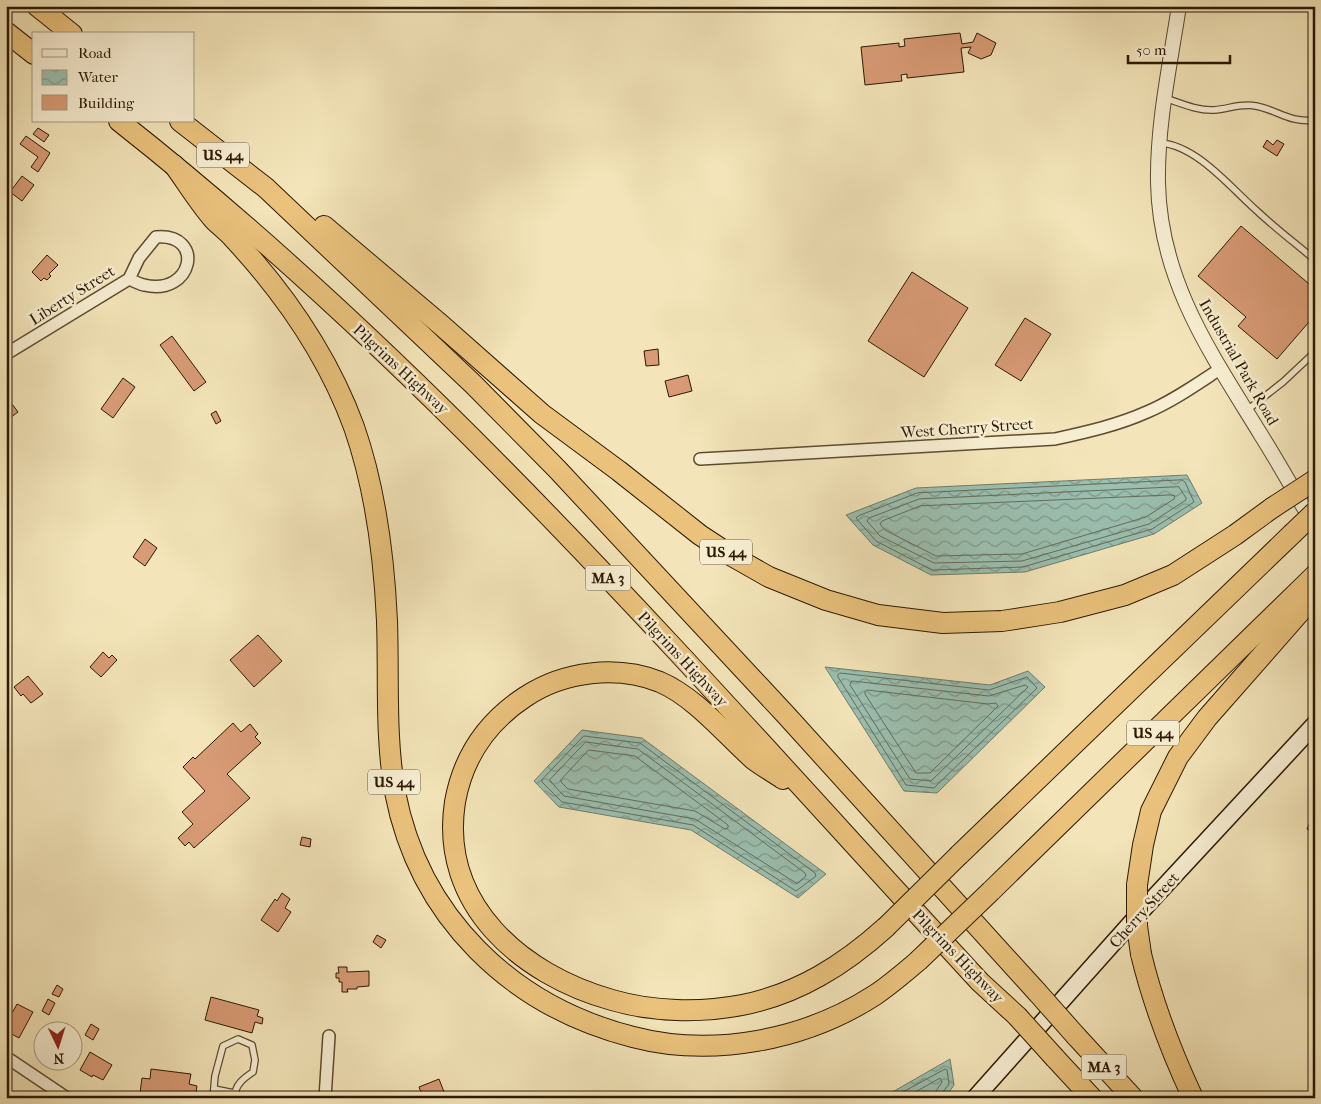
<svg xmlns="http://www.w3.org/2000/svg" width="1321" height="1104" font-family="'IM FELL French Canon',serif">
  <defs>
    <pattern id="water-waves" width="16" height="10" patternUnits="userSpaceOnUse" patternTransform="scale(1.25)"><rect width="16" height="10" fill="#9bbfb0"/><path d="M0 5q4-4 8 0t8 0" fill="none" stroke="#7f9a8d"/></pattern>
  </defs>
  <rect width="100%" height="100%" fill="#f3e5b9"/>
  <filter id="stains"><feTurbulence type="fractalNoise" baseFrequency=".004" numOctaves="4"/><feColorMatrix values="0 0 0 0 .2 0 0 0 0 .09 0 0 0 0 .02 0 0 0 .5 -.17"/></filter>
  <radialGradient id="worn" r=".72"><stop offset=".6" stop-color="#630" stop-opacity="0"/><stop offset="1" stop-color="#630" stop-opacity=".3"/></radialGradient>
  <!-- water -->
  <g fill="url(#water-waves)" stroke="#6f7d6b">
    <path d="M 1187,475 L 1202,503 L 1154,534 L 1025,572 L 931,575 L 873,545 L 846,515 L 916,488 Z"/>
    <path d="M 825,667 L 990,685 L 1028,671 L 1045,687 L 937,793 L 904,791 Z"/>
    <path d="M 582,730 L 642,738 L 826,874 L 798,898 L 691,830 L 559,807 L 534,781 Z"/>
    <path d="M 950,1059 L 954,1085 L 945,1098 L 882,1098 Z"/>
  </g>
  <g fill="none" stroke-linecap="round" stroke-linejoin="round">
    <!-- shore -->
    <g stroke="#646c5a" stroke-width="1">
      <path d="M 1182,480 L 1185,482 L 1194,502 L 1152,529 L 1023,567 L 932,570 L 876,541 L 856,518 L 858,516 L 917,493 Z"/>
      <path d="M 1179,487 L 1186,498 L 1186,500 L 1149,524 L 1022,561 L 934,563 L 880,536 L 867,521 L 869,518 L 919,499 Z"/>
      <path d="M 1172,495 L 1175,496 L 1174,499 L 1146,517 L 1022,554 L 936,556 L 885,530 L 880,524 L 882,521 L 920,506 Z"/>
      <path d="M 840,673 L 989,690 L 1027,677 L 1037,688 L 934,788 L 906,785 L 838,677 L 838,675 Z"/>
      <path d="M 852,681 L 989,696 L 1025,685 L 1028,687 L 931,781 L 910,779 L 850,685 Z"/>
      <path d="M 867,690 L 988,704 L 996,703 L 998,706 L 930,773 L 916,773 L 865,694 L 865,692 Z"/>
      <path d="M 584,736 L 640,743 L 815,873 L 816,876 L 796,891 L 693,825 L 562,802 L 542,782 L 542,780 Z"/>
      <path d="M 586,742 L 638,749 L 805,873 L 806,876 L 798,883 L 796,883 L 695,819 L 564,796 L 551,782 L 550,780 Z"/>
      <path d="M 589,750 L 635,756 L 728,825 L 728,828 L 725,829 L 695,811 L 568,789 L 561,782 L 561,780 Z"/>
      <path d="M 892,1098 L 945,1069 L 947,1070 L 949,1084 L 942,1093 L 941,1098"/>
      <path d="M 905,1098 L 940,1078 L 942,1082 L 936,1091 L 935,1098"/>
    </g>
  </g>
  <!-- building -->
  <g fill="#d89b75" stroke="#2c1903">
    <path d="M 960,33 L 962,44 L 973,42 L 977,33 L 996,43 L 991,55 L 981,59 L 968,53 L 971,47 L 961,48 L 964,72 L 907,78 L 907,74 L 901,75 L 902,81 L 865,85 L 861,47 L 899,43 L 899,47 L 905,46 L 904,39 Z"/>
    <path d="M 38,128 L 49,135 L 44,142 L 33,134 Z"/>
    <path d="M 26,136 L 50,153 L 38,172 L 31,167 L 38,157 L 20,144 Z"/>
    <path d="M 1267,140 L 1273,145 L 1277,140 L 1284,144 L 1277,156 L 1263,147 Z"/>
    <path d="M 22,176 L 34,185 L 22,201 L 10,192 Z"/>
    <path d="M 1241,226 L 1315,289 L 1315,315 L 1277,359 L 1238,326 L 1246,317 L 1198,276 Z"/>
    <path d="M 47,255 L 58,265 L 49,274 L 51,276 L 47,280 L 44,278 L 41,281 L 32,272 Z"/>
    <path d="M 912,272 L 968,308 L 924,377 L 868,341 Z"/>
    <path d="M 6,284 L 11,290 L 6,295 Z"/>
    <path d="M 1025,318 L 1051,334 L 1021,381 L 995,365 Z"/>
    <path d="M 172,336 L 206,382 L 194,391 L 160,345 Z"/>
    <path d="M 658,349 L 659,365 L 646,366 L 644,351 Z"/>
    <path d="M 688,375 L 692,391 L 669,397 L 665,381 Z"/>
    <path d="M 123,378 L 135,387 L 113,418 L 101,409 Z"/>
    <path d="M 6,396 L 18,412 L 6,421 Z"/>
    <path d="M 216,411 L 221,421 L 216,424 L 211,414 Z"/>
    <path d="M 145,539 L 157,548 L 145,566 L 133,557 Z"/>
    <path d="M 258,635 L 282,661 L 254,687 L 230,660 Z"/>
    <path d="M 103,652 L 109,658 L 112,655 L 117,660 L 101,677 L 90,667 Z"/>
    <path d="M 28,676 L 43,694 L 31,703 L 23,694 L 21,696 L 14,687 Z"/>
    <path d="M 233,723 L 241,732 L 250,724 L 258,734 L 255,737 L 261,743 L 227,774 L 250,798 L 194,848 L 189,842 L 185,846 L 178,838 L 193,824 L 182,812 L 205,791 L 183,767 L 193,757 L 195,759 Z"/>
    <path d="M 1314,813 L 1315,813 L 1315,833 L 1307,829 Z"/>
    <path d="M 302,837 L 311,839 L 310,847 L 300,845 Z"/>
    <path d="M 282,893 L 290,899 L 285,908 L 291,912 L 278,932 L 261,920 L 275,899 L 277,901 Z"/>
    <path d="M 377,935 L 386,940 L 381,948 L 373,942 Z"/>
    <path d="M 338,967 L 347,967 L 347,972 L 369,971 L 369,986 L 357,987 L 357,989 L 347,989 L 348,992 L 342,992 L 342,982 L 339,982 L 339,978 L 336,978 L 336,973 L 339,973 Z"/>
    <path d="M 57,985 L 63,989 L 59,997 L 52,994 Z"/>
    <path d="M 211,997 L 259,1010 L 257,1016 L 263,1018 L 262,1024 L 255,1022 L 252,1033 L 205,1020 Z"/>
    <path d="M 48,999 L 55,1003 L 49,1015 L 42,1011 Z"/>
    <path d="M 17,1004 L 33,1012 L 19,1038 L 6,1031 L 8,1026 L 6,1024 Z"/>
    <path d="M 91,1024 L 99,1029 L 93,1040 L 85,1035 Z"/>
    <path d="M 90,1052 L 112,1065 L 103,1080 L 93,1075 L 92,1077 L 80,1070 Z"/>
    <path d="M 151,1069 L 191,1074 L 189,1084 L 197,1086 L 195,1098 L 148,1098 L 149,1094 L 140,1093 L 142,1078 L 150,1079 Z"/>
    <path d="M 439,1079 L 446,1097 L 423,1098 L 419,1087 Z"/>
  </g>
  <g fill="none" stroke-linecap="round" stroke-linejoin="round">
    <!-- service casing -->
    <g stroke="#5e4c30" stroke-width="8">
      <g id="service">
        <path d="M 1165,98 C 1180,103 1198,111 1214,110 C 1229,109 1240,103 1256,106 C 1278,110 1288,123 1315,120"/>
        <path d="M 1161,143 C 1197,146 1230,187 1256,210 C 1275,228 1295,243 1315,260"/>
        <path d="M 1246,411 L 1283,382 L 1315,352"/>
        <path d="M 214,1089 L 234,1093"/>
        <path d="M 213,1098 L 215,1076 L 223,1046 L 238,1039 L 252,1045 L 255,1060 L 253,1072 C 244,1078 234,1085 235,1098"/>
      </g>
    </g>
    <!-- minor casing -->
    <g stroke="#5e4c30" stroke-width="14">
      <g id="minor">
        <path d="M 6,354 L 129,279 L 139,258 L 156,237 C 206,233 193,297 144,285 C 139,284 134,281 129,279"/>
        <path d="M 700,459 L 1055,439 C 1087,432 1118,425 1147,412 C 1173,401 1197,384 1220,369"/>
        <path d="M 6,1057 L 67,1098"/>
        <path d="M 325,1098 L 329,1036"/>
      </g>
    </g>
    <!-- tertiary casing -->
    <g stroke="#5e4c30" stroke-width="16">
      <path id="tertiary" d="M 1179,6 C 1170,65 1157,124 1158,183 C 1160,282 1212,355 1261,435 C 1280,465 1297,496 1315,527"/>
    </g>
    <!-- secondary casing -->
    <g stroke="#2c1903" stroke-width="19">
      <path id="secondary" d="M 975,1098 L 1147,905 L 1315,724"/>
    </g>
    <!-- motorway casing -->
    <g stroke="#2c1903" stroke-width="22">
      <g id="motorway">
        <path d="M 37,6 L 72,34"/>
        <path d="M 6,32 L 34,54"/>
        <path d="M 119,121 C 439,373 705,684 980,982 L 1017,1016"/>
        <path d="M 180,121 L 266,188 L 473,384 L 557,469 L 786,715 L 1037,992"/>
        <path d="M 174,165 C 187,183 199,203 214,220 C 220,226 228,232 234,239 C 285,294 328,356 354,427 C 376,490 384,555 387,621 C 389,678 385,736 395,792 C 419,917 511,1006 633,1037 C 713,1058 806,1040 875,995 C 890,985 904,973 918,961"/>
        <path d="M 324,226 L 440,324 L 542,414 L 619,471 L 700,535 L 732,556 L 769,577 L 826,600 L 878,615 L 943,623 L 1002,621 L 1060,612 L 1125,595 L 1173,575 L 1235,535 L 1272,508"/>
        <path d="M 783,779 C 773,772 762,766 753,759 C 725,734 695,697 660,682 C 617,665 564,671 525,697 C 487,722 463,757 455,802 C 439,905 522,975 612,1000 C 653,1012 700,1013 742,1005 C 798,994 844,965 886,927"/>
        <path d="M 959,855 L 1292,534"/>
        <path d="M 1137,885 L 1143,845 L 1151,811 L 1178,757 L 1207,718 L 1315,595"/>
        <path d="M 991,891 L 1315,575"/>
        <path d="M 1141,954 C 1153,1004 1171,1051 1193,1098"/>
        <path d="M 1076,1036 L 1133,1098"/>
        <path d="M 1055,1058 L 1092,1098"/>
      </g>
    </g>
    <!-- service -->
    <use href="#service" stroke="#f7eed2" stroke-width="5.5"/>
    <!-- minor -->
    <use href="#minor" stroke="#f7eed2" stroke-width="11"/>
    <!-- tertiary -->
    <use href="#tertiary" stroke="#f7eed2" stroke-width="14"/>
    <!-- secondary -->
    <use href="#secondary" stroke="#f7eed2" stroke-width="16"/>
    <!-- motorway -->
    <use href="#motorway" stroke="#eac27c" stroke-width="20"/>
    <!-- motorway-bridge casing -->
    <g stroke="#2c1903" stroke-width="22" stroke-linecap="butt">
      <g id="motorway-bridge">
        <path d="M 1272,508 L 1315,480"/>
        <path d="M 1292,534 L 1315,512"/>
        <path d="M 1137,885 L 1137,926 L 1141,954"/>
        <path d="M 886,927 L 959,855"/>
        <path d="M 918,961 L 991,891"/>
        <path d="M 1037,992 L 1076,1036"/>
        <path d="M 1017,1016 L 1055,1058"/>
      </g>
    </g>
    <!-- motorway-bridge -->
    <use href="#motorway-bridge" stroke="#eac27c" stroke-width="20"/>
  </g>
  <g text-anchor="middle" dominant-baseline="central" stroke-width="5" stroke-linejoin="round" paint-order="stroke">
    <!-- shield labels -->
    <g fill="#f7eed2" stroke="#695941" stroke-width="1">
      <rect x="197" y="142.5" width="52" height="25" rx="4"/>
      <rect x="700" y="539.5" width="52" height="25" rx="4"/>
      <rect x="585.5" y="565.5" width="45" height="25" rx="4"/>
      <rect x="1127" y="720.5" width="52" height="25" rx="4"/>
      <rect x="368" y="769.5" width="52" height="25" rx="4"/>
      <rect x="1081.5" y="1054.5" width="45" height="25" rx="4"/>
    </g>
    <g font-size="15" font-weight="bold" fill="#2c1903">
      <text x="223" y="155">US 44</text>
      <text x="726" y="552">US 44</text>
      <text x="608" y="578">MA 3</text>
      <text x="1153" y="733">US 44</text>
      <text x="394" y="782">US 44</text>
      <text x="1104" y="1067">MA 3</text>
    </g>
    <!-- street labels -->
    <g font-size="16" fill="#2c1903" stroke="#f7eed2">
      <text transform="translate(72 295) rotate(-32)">Liberty Street</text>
      <text transform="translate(1239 362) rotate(60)">Industrial Park Road</text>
      <text transform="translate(401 369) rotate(43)">Pilgrims Highway</text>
      <text transform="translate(967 428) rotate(-4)">West Cherry Street</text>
      <text transform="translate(683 659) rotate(47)">Pilgrims Highway</text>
      <text transform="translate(1144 910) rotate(-48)">Cherry Street</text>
      <text transform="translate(958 956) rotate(46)">Pilgrims Highway</text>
    </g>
  </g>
  <!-- margin -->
  <rect width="1321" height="1104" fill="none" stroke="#f3e5b9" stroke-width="25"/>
  <rect x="8" y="8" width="1306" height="1089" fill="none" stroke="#2c1903" stroke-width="2.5"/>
  <rect x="12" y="12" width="1296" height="1079" fill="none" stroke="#2c1903"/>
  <!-- legend -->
  <rect x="32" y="32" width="162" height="90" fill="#f7eed2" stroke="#a6997f"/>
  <rect x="42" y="49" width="25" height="8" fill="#f7eed2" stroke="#a6997f"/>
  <text x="78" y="58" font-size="15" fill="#2c1903">Road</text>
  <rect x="42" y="70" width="25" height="15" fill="url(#water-waves)" stroke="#a6997f"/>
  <text x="78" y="82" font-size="15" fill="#2c1903">Water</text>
  <rect x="42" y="95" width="25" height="15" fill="#d89b75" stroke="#a6997f"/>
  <text x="78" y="108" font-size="15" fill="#2c1903">Building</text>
  <!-- north arrow -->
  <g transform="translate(58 1046) rotate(176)"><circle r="24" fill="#f7eed2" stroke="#a6997f"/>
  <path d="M0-4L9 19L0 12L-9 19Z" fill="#8f2418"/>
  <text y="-8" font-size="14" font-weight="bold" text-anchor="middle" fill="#2c1903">N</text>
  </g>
  <!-- scale -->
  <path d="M1128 55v8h102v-8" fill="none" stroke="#2c1903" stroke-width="2.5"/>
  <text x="1136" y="55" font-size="15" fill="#2c1903" stroke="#f7eed2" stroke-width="4" paint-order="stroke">50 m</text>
  <rect width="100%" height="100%" filter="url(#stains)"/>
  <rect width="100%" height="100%" fill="url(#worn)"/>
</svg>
